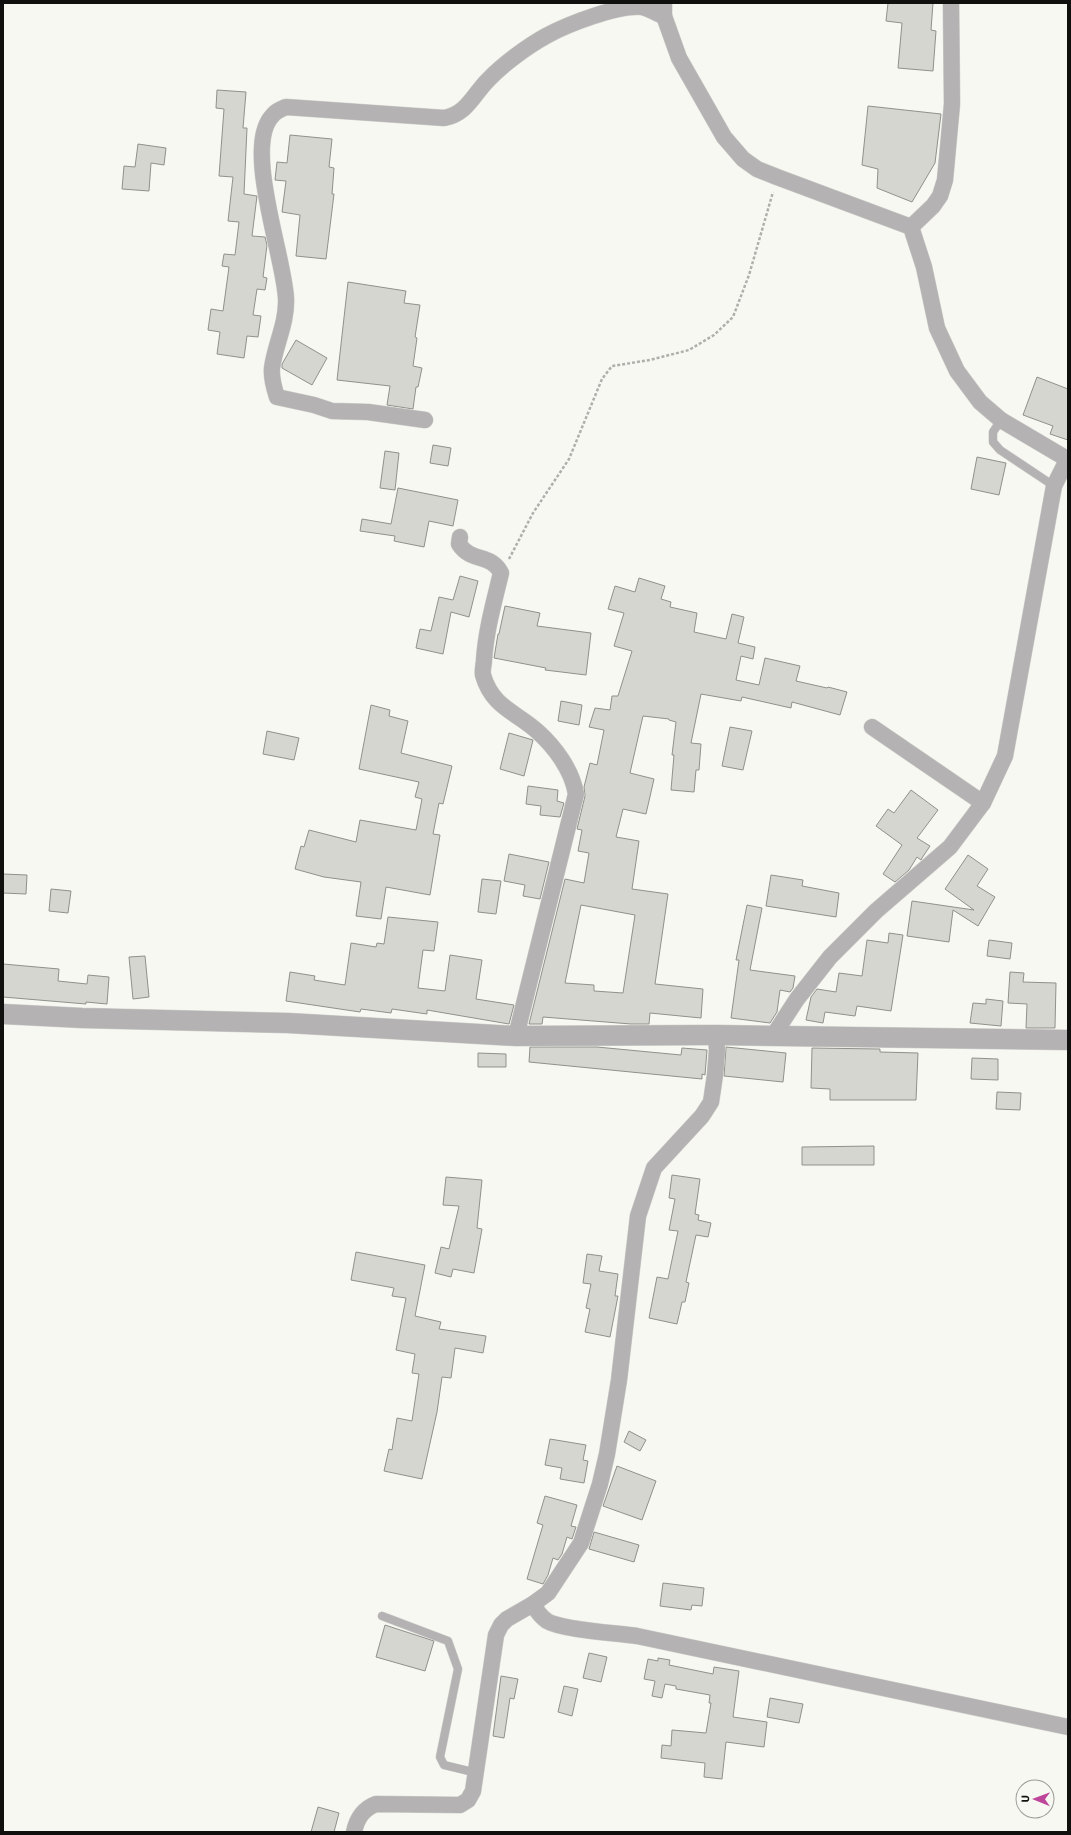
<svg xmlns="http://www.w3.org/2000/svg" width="1071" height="1835" font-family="Signika,sans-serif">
  <rect width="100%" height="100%" fill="#f8f8f3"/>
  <!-- building -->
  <g fill="#d6d6d0" stroke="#91918c" fill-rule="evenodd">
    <path d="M 888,3 L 933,3 L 931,30 L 936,31 L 933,71 L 898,68 L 902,23 L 886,21 Z"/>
    <path d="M 217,90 L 246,92 L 243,128 L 247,128 L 244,194 L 257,196 L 252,236 L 265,237 L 267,245 L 263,277 L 267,278 L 265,290 L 257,289 L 253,315 L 261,316 L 258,337 L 247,336 L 244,358 L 217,354 L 220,332 L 208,330 L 211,309 L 223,311 L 229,267 L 222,266 L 224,254 L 235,255 L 239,222 L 228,221 L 233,177 L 219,176 L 224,109 L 216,108 Z"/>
    <path d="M 868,106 L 941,114 L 935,163 L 912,202 L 877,188 L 878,169 L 862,165 Z"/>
    <path d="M 290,135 L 332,139 L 329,167 L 334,168 L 332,194 L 334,194 L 326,259 L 296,256 L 300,215 L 282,212 L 286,181 L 275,180 L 277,162 L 287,163 Z"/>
    <path d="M 138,144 L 166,148 L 164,165 L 151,163 L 149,191 L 122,189 L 124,166 L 135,167 Z"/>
    <path d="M 348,282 L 406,291 L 404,303 L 420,305 L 415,337 L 417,338 L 413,366 L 422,368 L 418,387 L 416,387 L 413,409 L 387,405 L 390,386 L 337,380 Z"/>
    <path d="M 296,340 L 327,358 L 312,385 L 282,368 L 282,364 Z"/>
    <path d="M 1037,377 L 1068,389 L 1068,440 L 1050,434 L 1053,426 L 1023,415 Z"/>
    <path d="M 433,445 L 451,448 L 448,466 L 430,463 Z"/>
    <path d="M 385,451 L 399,453 L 395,490 L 380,488 Z"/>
    <path d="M 977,457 L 1006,463 L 999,495 L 971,489 Z"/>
    <path d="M 398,488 L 458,500 L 453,526 L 429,521 L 424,547 L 394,541 L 395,536 L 360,531 L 362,519 L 391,524 Z"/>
    <path d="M 460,576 L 478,581 L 469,617 L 451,612 L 443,654 L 416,648 L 420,629 L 431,631 L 439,597 L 453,600 Z"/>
    <path d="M 639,578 L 665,586 L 661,599 L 671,602 L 670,607 L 697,613 L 694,632 L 726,639 L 732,614 L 744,617 L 738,643 L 755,647 L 753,659 L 741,656 L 736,680 L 759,685 L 765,658 L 800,666 L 796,681 L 827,688 L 828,687 L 847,692 L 840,715 L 792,702 L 791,708 L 742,697 L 741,701 L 701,694 L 691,743 L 701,744 L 699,770 L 696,770 L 694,792 L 671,790 L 674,755 L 672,755 L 676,722 L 669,720 L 669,719 L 643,716 L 630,773 L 654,779 L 646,814 L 623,809 L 616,837 L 639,841 L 632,889 L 668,894 L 655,984 L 703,989 L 701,1018 L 650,1013 L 649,1024 L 631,1024 L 543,1017 L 542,1024 L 529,1024 L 565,879 L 584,883 L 589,853 L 578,851 L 582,830 L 577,829 L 585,796 L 584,787 L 590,763 L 597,765 L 604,730 L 589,727 L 595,708 L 610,710 L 612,696 L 618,696 L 632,651 L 614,646 L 624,613 L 608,609 L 615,586 L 635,592 ZM 581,905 L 635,915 L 623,993 L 594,991 L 594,985 L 565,983 Z"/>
    <path d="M 505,606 L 540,613 L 537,626 L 591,633 L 586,675 L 545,670 L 546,668 L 494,658 L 498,634 L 499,634 Z"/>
    <path d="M 561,701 L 582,705 L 579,725 L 558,721 Z"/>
    <path d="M 371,705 L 390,710 L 389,716 L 408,721 L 401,753 L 452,766 L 443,804 L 439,803 L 433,834 L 440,835 L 430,895 L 386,887 L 381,919 L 356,916 L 361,882 L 324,877 L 295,869 L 301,846 L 304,847 L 309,830 L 356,842 L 360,820 L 416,830 L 422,799 L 415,797 L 419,782 L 359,769 Z"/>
    <path d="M 730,727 L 752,731 L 743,770 L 722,766 Z"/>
    <path d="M 267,731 L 299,738 L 294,760 L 263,754 Z"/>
    <path d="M 509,733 L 533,740 L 524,776 L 500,769 Z"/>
    <path d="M 528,786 L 558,790 L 557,801 L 564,803 L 560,817 L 540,815 L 541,806 L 526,804 Z"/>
    <path d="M 911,790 L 938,810 L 917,838 L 930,846 L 922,858 L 921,860 L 917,857 L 909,870 L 895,882 L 883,874 L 902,845 L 876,826 L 888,809 L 894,813 Z"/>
    <path d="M 509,854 L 549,862 L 540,899 L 523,896 L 525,885 L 504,881 Z"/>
    <path d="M 968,855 L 988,869 L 977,886 L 995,897 L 978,926 L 953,910 L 949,942 L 907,936 L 912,901 L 974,910 L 945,889 Z"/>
    <path d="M 3,874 L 27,875 L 26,894 L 3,893 Z"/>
    <path d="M 771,875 L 803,880 L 802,886 L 839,893 L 836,917 L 766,906 Z"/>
    <path d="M 482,879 L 501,881 L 496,914 L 478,912 Z"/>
    <path d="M 51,889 L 71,891 L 68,913 L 49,911 Z"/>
    <path d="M 747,905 L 762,908 L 750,970 L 795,976 L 793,988 L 790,992 L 780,990 L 777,1012 L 770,1023 L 731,1018 L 739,960 L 736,960 Z"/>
    <path d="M 388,917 L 438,922 L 434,951 L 423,950 L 418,988 L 445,991 L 450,955 L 482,960 L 476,999 L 514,1005 L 509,1024 L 427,1010 L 427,1014 L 392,1009 L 391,1013 L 361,1009 L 360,1012 L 286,1001 L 290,972 L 315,976 L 314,980 L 345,985 L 351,943 L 376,947 L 377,943 L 384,944 Z"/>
    <path d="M 889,933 L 903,935 L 891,1011 L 857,1006 L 855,1016 L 825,1012 L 823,1023 L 806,1020 L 811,997 L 817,989 L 836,992 L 839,973 L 862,976 L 867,940 L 888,943 Z"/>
    <path d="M 989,940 L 1012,943 L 1010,959 L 987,956 Z"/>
    <path d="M 145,956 L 149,997 L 133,999 L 129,957 Z"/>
    <path d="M 3,964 L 59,969 L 58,981 L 87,984 L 88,975 L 109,977 L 107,1004 L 86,1002 L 86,1004 L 3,997 Z"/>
    <path d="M 1010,972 L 1024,973 L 1023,982 L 1056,983 L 1055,1028 L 1026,1028 L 1027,1004 L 1008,1003 Z"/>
    <path d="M 986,999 L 1003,1001 L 1001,1026 L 970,1023 L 973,1003 L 986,1004 Z"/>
    <path d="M 530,1047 L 597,1047 L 681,1055 L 682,1048 L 707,1050 L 705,1075 L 702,1074 L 702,1079 L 529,1062 Z"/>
    <path d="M 726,1047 L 786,1053 L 783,1082 L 724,1076 Z"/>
    <path d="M 812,1048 L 880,1049 L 880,1052 L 918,1053 L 916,1100 L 830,1100 L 830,1089 L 811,1088 Z"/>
    <path d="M 478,1053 L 506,1054 L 506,1067 L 478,1067 Z"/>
    <path d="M 972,1058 L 998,1059 L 998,1080 L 971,1079 Z"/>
    <path d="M 997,1092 L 1021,1093 L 1020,1110 L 996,1109 Z"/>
    <path d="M 874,1146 L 874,1165 L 802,1165 L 802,1147 Z"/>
    <path d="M 672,1175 L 700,1179 L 695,1214 L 699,1215 L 698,1220 L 711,1223 L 708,1237 L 696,1235 L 686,1282 L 689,1283 L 685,1302 L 682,1302 L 677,1324 L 649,1318 L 657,1277 L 668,1279 L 678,1231 L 669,1230 L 675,1199 L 669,1198 Z"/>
    <path d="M 446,1177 L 482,1180 L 477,1228 L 482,1229 L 474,1273 L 453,1269 L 451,1277 L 435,1273 L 441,1247 L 449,1249 L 459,1206 L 443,1205 Z"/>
    <path d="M 356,1252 L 425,1265 L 415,1316 L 441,1322 L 439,1329 L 486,1336 L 483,1353 L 455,1348 L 451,1378 L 442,1377 L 437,1412 L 422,1479 L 384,1471 L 389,1449 L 392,1450 L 397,1418 L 412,1421 L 419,1374 L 412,1373 L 415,1354 L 396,1350 L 406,1298 L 392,1296 L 394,1288 L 351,1280 Z"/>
    <path d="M 587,1254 L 602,1256 L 599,1271 L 618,1274 L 615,1296 L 618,1296 L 610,1337 L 585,1332 L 590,1309 L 586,1308 L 591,1284 L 583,1283 Z"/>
    <path d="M 629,1431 L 646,1440 L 640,1451 L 624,1442 Z"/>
    <path d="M 550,1439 L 586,1445 L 583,1460 L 588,1461 L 584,1483 L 560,1479 L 562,1468 L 545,1465 Z"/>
    <path d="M 617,1466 L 656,1481 L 642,1520 L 603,1506 Z"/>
    <path d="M 545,1496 L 577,1505 L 571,1526 L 576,1527 L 572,1539 L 567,1537 L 562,1554 L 558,1560 L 553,1558 L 548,1575 L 543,1584 L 527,1579 L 543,1525 L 537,1523 Z"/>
    <path d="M 594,1532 L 639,1545 L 634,1562 L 589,1549 Z"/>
    <path d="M 663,1583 L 704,1588 L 702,1606 L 692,1605 L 691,1610 L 660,1606 Z"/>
    <path d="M 385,1625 L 434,1641 L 425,1671 L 376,1657 Z"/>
    <path d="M 589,1653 L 607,1657 L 601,1682 L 583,1678 Z"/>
    <path d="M 658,1658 L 670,1660 L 669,1665 L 713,1674 L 714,1667 L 739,1671 L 733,1717 L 767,1722 L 764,1747 L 726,1742 L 722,1779 L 704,1777 L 705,1763 L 661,1758 L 662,1745 L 671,1746 L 672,1730 L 706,1733 L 711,1703 L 709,1703 L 710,1695 L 676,1689 L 676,1686 L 665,1684 L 662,1698 L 652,1696 L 655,1681 L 644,1679 L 648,1659 L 658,1661 Z"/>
    <path d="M 501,1676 L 518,1679 L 514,1699 L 510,1698 L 504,1738 L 493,1736 Z"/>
    <path d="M 564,1686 L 578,1689 L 572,1716 L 558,1712 Z"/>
    <path d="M 770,1698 L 803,1704 L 799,1723 L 767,1717 Z"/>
    <path d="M 318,1807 L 339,1813 L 334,1832 L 311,1832 Z"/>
  </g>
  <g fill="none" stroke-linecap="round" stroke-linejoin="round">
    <!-- service casing -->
    <g stroke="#d3d3ce" stroke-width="9">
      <g id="service">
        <path d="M 1001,420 L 993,432 L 993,442 L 1000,450 L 1054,486"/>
        <path d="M 382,1616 L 448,1641 L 458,1669 L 440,1757 L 444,1765 L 477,1773"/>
      </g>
    </g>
    <!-- minor casing -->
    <g stroke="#d3d3ce" stroke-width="17">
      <g id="minor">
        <path d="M 664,3 L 664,16 L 679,58 L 724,137 L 743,159 L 757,169 L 777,177 L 911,227 L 924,267 L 937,328 L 957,371 L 980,402 L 1001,420 L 1067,459"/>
        <path d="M 911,227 L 933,206 L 940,196 L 945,180 L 952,104 L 951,3"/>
        <path d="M 425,420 L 368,412 L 332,411 L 314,405 L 277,397 C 274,388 271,378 272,368 C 275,345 287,323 286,299 C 285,259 242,145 273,115 C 276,111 281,109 286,107 L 444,118 C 467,114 473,95 488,80 C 503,64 528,46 546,36 C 568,24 617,5 642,7 C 649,8 657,14 664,16"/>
        <path d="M 460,537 L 459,544 C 471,563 491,553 501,573 C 494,602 486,630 484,660 C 484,664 482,670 483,675 C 492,707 516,712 537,731 C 555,747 572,770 576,794 L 516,1036"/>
        <path d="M 872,727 L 983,803"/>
        <path d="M 773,1036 L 797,999 L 830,957 L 876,911 L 950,847 L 983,803 L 1005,756 L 1054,486 L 1068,458"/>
        <path d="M 533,1604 C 537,1612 540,1616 547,1621 C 562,1630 617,1633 637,1636 L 1068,1727"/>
        <path d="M 354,1832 C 357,1818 363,1809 376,1804 L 460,1805 L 468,1800 L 473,1791 L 496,1635 L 501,1625 L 507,1619 L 533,1604 L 548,1593 L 581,1543 L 600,1484 L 607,1454 L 619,1380 L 638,1216 L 654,1168 L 702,1116 L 711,1102 L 715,1075 L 717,1050 L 716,1035"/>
      </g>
    </g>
    <!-- tertiary casing -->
    <g stroke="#d3d3ce" stroke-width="21">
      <path id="tertiary" d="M 3,1014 L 82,1018 L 288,1023 L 516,1036 L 716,1035 L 1068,1040"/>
    </g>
    <!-- path -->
    <path stroke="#afafab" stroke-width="2.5" stroke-dasharray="3 2" stroke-linecap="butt" d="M 509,559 L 533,513 L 569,459 L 602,379 L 612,366 L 650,360 L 689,350 L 714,335 L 733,317 L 749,275 L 773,192"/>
    <!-- service -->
    <use href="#service" stroke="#b5b2b4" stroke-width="8"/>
    <!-- minor -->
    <use href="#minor" stroke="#b5b2b4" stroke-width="16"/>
    <!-- tertiary -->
    <use href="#tertiary" stroke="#b5b2b4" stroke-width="20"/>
  </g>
  <!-- border -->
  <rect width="1071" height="1835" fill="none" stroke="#10100e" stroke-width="8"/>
  <!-- north arrow -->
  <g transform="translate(1035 1799) rotate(271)"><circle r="19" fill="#f8f8f3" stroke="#9b9b97"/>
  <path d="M0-3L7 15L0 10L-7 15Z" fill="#be469a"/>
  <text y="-6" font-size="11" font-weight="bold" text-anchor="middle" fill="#10100e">U</text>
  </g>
</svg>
